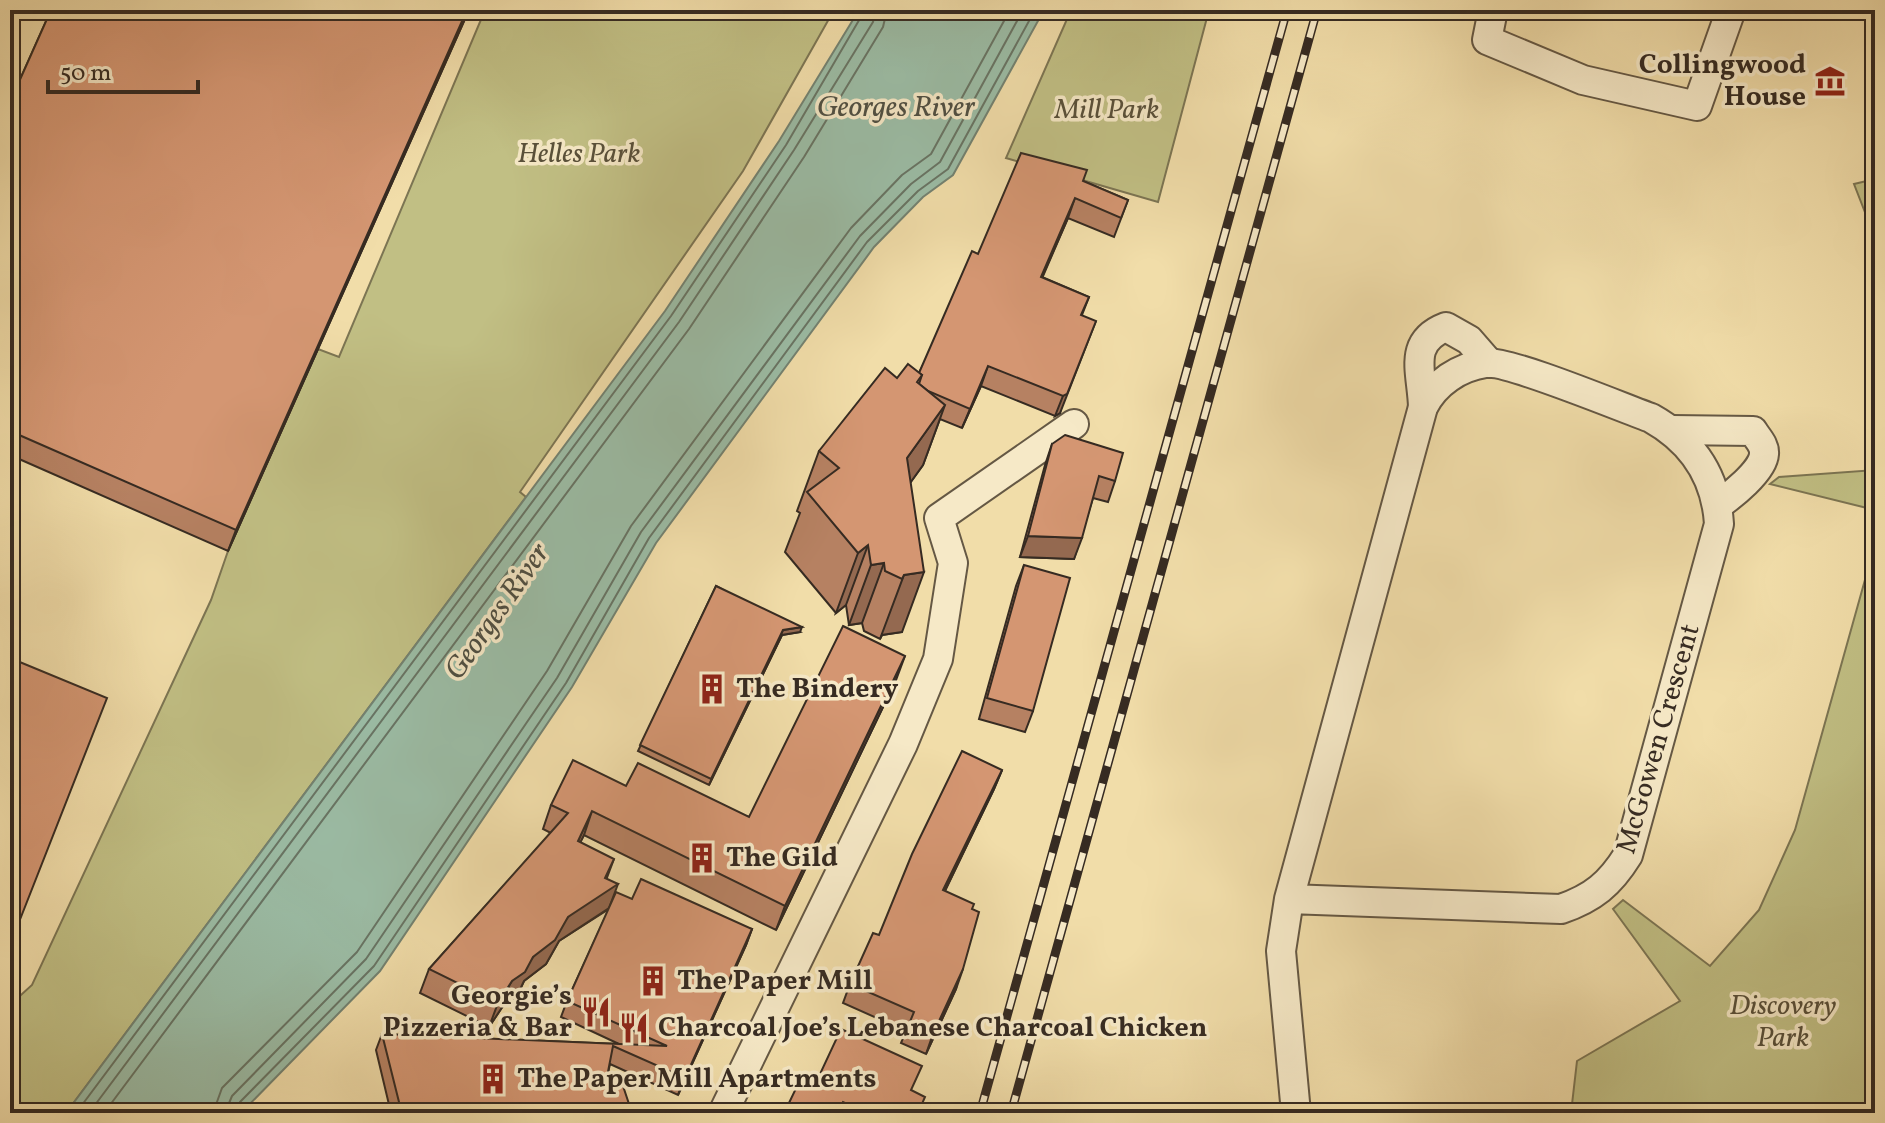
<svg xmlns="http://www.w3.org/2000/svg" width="1885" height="1123" font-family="Vollkorn,serif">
  <rect width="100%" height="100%" fill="#f1dda9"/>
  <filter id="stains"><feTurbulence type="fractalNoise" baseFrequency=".0025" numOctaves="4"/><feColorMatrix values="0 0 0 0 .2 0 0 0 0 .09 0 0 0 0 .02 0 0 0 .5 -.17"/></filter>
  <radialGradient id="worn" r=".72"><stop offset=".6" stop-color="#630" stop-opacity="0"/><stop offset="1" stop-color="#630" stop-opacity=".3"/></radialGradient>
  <!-- green -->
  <g fill="#c1bf84" stroke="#7c7553" stroke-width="2">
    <path d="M 485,10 L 834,10 L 743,171 L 520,492 L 526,497 L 66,1113 L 10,1113 L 10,1005 L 32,985 L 211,600 L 228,551 L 318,349 L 339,357 Z"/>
    <path d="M 1071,10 L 1209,10 L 1158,202 L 1006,158 Z"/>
    <path d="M 1875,179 L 1875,238 L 1854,184 Z"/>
    <path d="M 1875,470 L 1875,510 L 1770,484 L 1779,477 Z"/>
    <path d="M 1875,544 L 1875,1113 L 1571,1113 L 1577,1061 L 1680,1001 L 1613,909 L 1623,900 L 1710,966 L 1759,910 L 1795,830 Z"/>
  </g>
  <!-- water -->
  <path fill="#9bbca5" stroke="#738271" stroke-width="2" d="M 859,10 L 1044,10 L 953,175 L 923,197 L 874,247 L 656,543 L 572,687 L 380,971 L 241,1113 L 66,1113 L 665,311 L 779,141 Z"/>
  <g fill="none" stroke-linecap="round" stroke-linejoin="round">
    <!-- shore -->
    <g stroke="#687464" stroke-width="2">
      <path d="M 76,1113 L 671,316 L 786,145 L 865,10"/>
      <path d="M 89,1113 L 679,322 L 794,150 L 873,22 L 875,10"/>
      <path d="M 104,1113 L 689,329 L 804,157 L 883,27 L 887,10"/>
      <path d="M 213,1113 L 222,1088 L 357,952 L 547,671 L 631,526 L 851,228 L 902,175 L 931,154 L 1010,10"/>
      <path d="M 225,1113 L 232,1096 L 366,959 L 557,678 L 641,532 L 860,236 L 911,184 L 940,162 L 1023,10"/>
      <path d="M 235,1113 L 240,1102 L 374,966 L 566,683 L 649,538 L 867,242 L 918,191 L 948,169 L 1035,10"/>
    </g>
    <!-- minor casing -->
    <g stroke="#655844" stroke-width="32">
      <g id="minor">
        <path d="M 1493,10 L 1487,40 L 1583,80 L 1697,106 L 1731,10"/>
        <path d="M 1423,407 C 1422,372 1407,342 1446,327 L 1469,340 L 1489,363"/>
        <path d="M 1672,430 L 1753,431 C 1757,438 1765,445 1764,454 C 1763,471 1731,496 1718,505"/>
        <path d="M 1289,899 L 1561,909 C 1593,898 1610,884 1628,855 L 1719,524 C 1716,476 1692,441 1651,418 C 1623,408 1508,360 1486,363 C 1459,367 1435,383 1423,407 L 1289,899 L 1281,951 L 1296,1113"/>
        <path d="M 723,1113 L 903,744 L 938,659 L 953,563 L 939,518 L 1074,424"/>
      </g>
    </g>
    <!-- minor -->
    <use href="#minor" stroke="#f6e9c7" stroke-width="28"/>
    <!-- rail casing -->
    <g stroke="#362b22" stroke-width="9">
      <g id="rail">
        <path d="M 980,1113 L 1287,10"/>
        <path d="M 1011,1113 L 1317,10"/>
      </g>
    </g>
    <!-- rail -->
    <use href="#rail" stroke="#f6e9c7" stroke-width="6" stroke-dasharray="18" stroke-linecap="butt"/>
  </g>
  <!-- wall -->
  <g fill="#b68162" stroke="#362b22" stroke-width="2">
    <path d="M 51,10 L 469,10 L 228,551 L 10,455 L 10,102 Z"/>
    <path d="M 1083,181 L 1128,200 L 1114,237 L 1068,218 L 1042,277 L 1089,297 L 1082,315 L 1060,413 L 1055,416 L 981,386 L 962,428 L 940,419 L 923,465 L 910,483 L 902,632 L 882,635 L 880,639 L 864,631 L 862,623 L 849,625 L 846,605 L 836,613 L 785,552 L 800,513 L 797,511 L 819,451 L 897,378 L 919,373 L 978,254 Z"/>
    <path d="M 1052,444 L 1115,481 L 1108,502 L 1093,498 L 1074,559 L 1020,557 L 1045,465 Z"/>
    <path d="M 1024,565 L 1033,711 L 1025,732 L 979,719 L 1016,586 Z"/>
    <path d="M 716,586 L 800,632 L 782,635 L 709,785 L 638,751 Z"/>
    <path d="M 896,680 L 776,930 L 584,835 L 580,842 L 606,879 L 610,906 L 632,899 L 752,929 L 746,945 L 678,1095 L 610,1064 L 606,1082 L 632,1113 L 391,1113 L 376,1050 L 382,1034 L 619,1044 L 561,1017 L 567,1001 L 609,909 L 559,941 L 546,964 L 524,981 L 517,996 L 503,1006 L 489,1027 L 420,993 L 429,969 L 551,833 L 543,829 L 551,805 L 626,786 L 749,817 Z"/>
    <path d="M 1002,770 L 994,789 L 945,891 L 972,909 L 956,989 L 926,1054 L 901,1043 L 906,1031 L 843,1003 L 850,984 L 879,935 Z"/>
    <path d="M 912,1091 L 920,1113 L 785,1113 L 788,1105 Z"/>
  </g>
  <!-- shaded-wall -->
  <g fill="#946950" stroke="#362b22" stroke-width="2">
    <path d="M 467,10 L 469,10 L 228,551 L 236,530 Z"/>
    <path d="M 1075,198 L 1068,218 L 1034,297 L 1041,277 Z"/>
    <path d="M 1096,321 L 1060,413 L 1055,416 L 1063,396 Z"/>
    <path d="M 988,366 L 981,386 L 962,428 L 970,409 Z"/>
    <path d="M 945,405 L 923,465 L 885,518 L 907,458 Z"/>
    <path d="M 1028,536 L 1082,538 L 1074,559 L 1020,557 Z"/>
    <path d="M 868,545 L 846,605 L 836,613 L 858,553 Z"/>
    <path d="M 884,563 L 862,623 L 849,625 L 871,565 Z"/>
    <path d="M 924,572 L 902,632 L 882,635 L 880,639 L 904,575 Z"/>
    <path d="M 802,627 L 800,632 L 782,635 L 709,785 L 783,630 Z"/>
    <path d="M 905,656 L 896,680 L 776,930 L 785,906 Z"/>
    <path d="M 1002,770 L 994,789 L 936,909 L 943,890 Z"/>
    <path d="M 592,811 L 584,835 L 569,865 L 578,841 Z"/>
    <path d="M 614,859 L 605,883 L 618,884 L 609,908 L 559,941 L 546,964 L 524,981 L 517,996 L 503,1006 L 489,1027 L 498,1003 L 512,981 L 568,917 L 605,878 Z"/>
    <path d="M 752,929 L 746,945 L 678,1095 L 685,1078 Z"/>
    <path d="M 963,969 L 956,989 L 926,1054 L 933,1034 Z"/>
    <path d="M 401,1110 L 469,1113 L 400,1113 Z"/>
  </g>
  <!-- building -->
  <g fill="#d49672" stroke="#362b22" stroke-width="2">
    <path d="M 51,10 L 467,10 L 236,530 L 10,431 L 10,102 Z"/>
    <path d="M 1021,153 L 1087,170 L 1083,181 L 1128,200 L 1121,218 L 1075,198 L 1041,277 L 1089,297 L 1081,315 L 1096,321 L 1067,394 L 1063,396 L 988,366 L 970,409 L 928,391 L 919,384 L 922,375 L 919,373 L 972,251 L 978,254 Z"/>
    <path d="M 908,364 L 922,375 L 917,382 L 945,405 L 907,458 L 924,572 L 904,575 L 902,579 L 885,571 L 884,563 L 871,565 L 868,545 L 858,553 L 807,492 L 839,468 L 819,451 L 885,368 L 897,378 Z"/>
    <path d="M 1065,435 L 1123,453 L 1115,481 L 1099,476 L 1082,538 L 1028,536 L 1052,444 Z"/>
    <path d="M 1024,565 L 1070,578 L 1033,711 L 987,698 Z"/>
    <path d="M 716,586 L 802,627 L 783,630 L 711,779 L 640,745 Z"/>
    <path d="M 843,626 L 905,656 L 785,906 L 592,811 L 578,841 L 614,859 L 605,878 L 618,884 L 568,917 L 555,940 L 533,957 L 525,972 L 512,981 L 498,1003 L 429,969 L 568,813 L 551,805 L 573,760 L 626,786 L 638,763 L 749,817 Z"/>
    <path d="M 10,658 L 107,698 L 10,945 Z"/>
    <path d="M 962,751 L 1002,770 L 943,890 L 974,904 L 972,909 L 979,912 L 963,969 L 933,1034 L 909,1024 L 914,1012 L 850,984 L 873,933 L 879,935 L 912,854 Z"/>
    <path d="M 641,879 L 752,929 L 685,1078 L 613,1046 L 606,1082 L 622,1083 L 632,1113 L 469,1113 L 401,1110 L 382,1034 L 667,1046 L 567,1001 L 616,892 L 632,899 Z"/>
    <path d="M 841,1029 L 922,1066 L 911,1090 L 925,1097 L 918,1113 L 868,1113 L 843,1102 L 838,1113 L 807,1113 L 788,1105 L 800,1080 L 814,1087 Z"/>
  </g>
  <!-- icons -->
  <defs>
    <g id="museum-bare" transform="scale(2.4)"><path d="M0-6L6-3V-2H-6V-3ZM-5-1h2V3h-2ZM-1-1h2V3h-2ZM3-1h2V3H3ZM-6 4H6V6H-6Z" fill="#8f2418" stroke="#f6e9c7" stroke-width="2.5" paint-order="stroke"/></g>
    <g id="building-bare" transform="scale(2.4)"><path d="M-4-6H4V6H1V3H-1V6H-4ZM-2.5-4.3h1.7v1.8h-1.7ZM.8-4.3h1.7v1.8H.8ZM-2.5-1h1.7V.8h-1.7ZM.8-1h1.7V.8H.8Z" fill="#8f2418" stroke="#f6e9c7" stroke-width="2.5" paint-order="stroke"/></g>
    <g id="restaurant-bare" transform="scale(2.4)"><path d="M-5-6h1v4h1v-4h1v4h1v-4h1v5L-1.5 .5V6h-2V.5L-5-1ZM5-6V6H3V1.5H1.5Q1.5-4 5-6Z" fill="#8f2418" stroke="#f6e9c7" stroke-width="2.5" paint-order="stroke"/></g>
  </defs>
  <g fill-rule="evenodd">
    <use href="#museum-bare" x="1830" y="81"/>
    <use href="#building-bare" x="712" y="689"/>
    <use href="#building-bare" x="702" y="858"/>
    <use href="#building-bare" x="653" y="981"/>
    <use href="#restaurant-bare" x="596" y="1012"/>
    <use href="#restaurant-bare" x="634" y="1028"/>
    <use href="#building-bare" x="493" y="1079"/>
  </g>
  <g text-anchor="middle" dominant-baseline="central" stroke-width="7" stroke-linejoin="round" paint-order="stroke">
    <!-- poi labels -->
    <g font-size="28" font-weight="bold" fill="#362b22" stroke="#f6e9c7" text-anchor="start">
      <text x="1806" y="65" text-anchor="end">Collingwood<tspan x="1806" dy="32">House</tspan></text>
      <text x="736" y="689">The Bindery</text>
      <text x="726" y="858">The Gild</text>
      <text x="677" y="981">The Paper Mill</text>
      <text x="572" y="996" text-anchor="end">Georgie’s<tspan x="572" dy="32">Pizzeria &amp; Bar</tspan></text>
      <text x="658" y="1028">Charcoal Joe’s Lebanese Charcoal Chicken</text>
      <text x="517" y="1079">The Paper Mill Apartments</text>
    </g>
    <!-- park labels -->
    <g font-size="28" font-style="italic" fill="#59503a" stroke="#f6e9c7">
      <text x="1107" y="110">Mill Park</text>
      <text x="579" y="154">Helles Park</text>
      <text x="1783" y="1006">Discovery<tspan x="1783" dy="32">Park</tspan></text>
    </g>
    <!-- street labels -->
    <g font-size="28" fill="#362b22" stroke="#f6e9c7">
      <text transform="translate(1659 739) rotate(-74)">McGowen Crescent</text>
    </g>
    <!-- water labels -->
    <g font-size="30" font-style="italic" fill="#4f4f43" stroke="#f6e9c7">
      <text x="896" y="108">Georges River</text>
      <text transform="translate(498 612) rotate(-55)">Georges River</text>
    </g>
  </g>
  <!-- margin -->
  <rect width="1885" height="1123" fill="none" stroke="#f1dda9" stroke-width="40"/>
  <rect x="12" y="12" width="1861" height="1099" fill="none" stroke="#362b22" stroke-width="4"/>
  <rect x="20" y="20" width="1845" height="1083" fill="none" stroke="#362b22" stroke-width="2"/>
  <!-- scale -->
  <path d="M48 80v12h150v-12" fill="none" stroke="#362b22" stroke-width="4"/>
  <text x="60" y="80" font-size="24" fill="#362b22" stroke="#f6e9c7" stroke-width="6" paint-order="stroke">50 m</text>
  <rect width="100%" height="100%" filter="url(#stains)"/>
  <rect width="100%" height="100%" fill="url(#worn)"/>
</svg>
